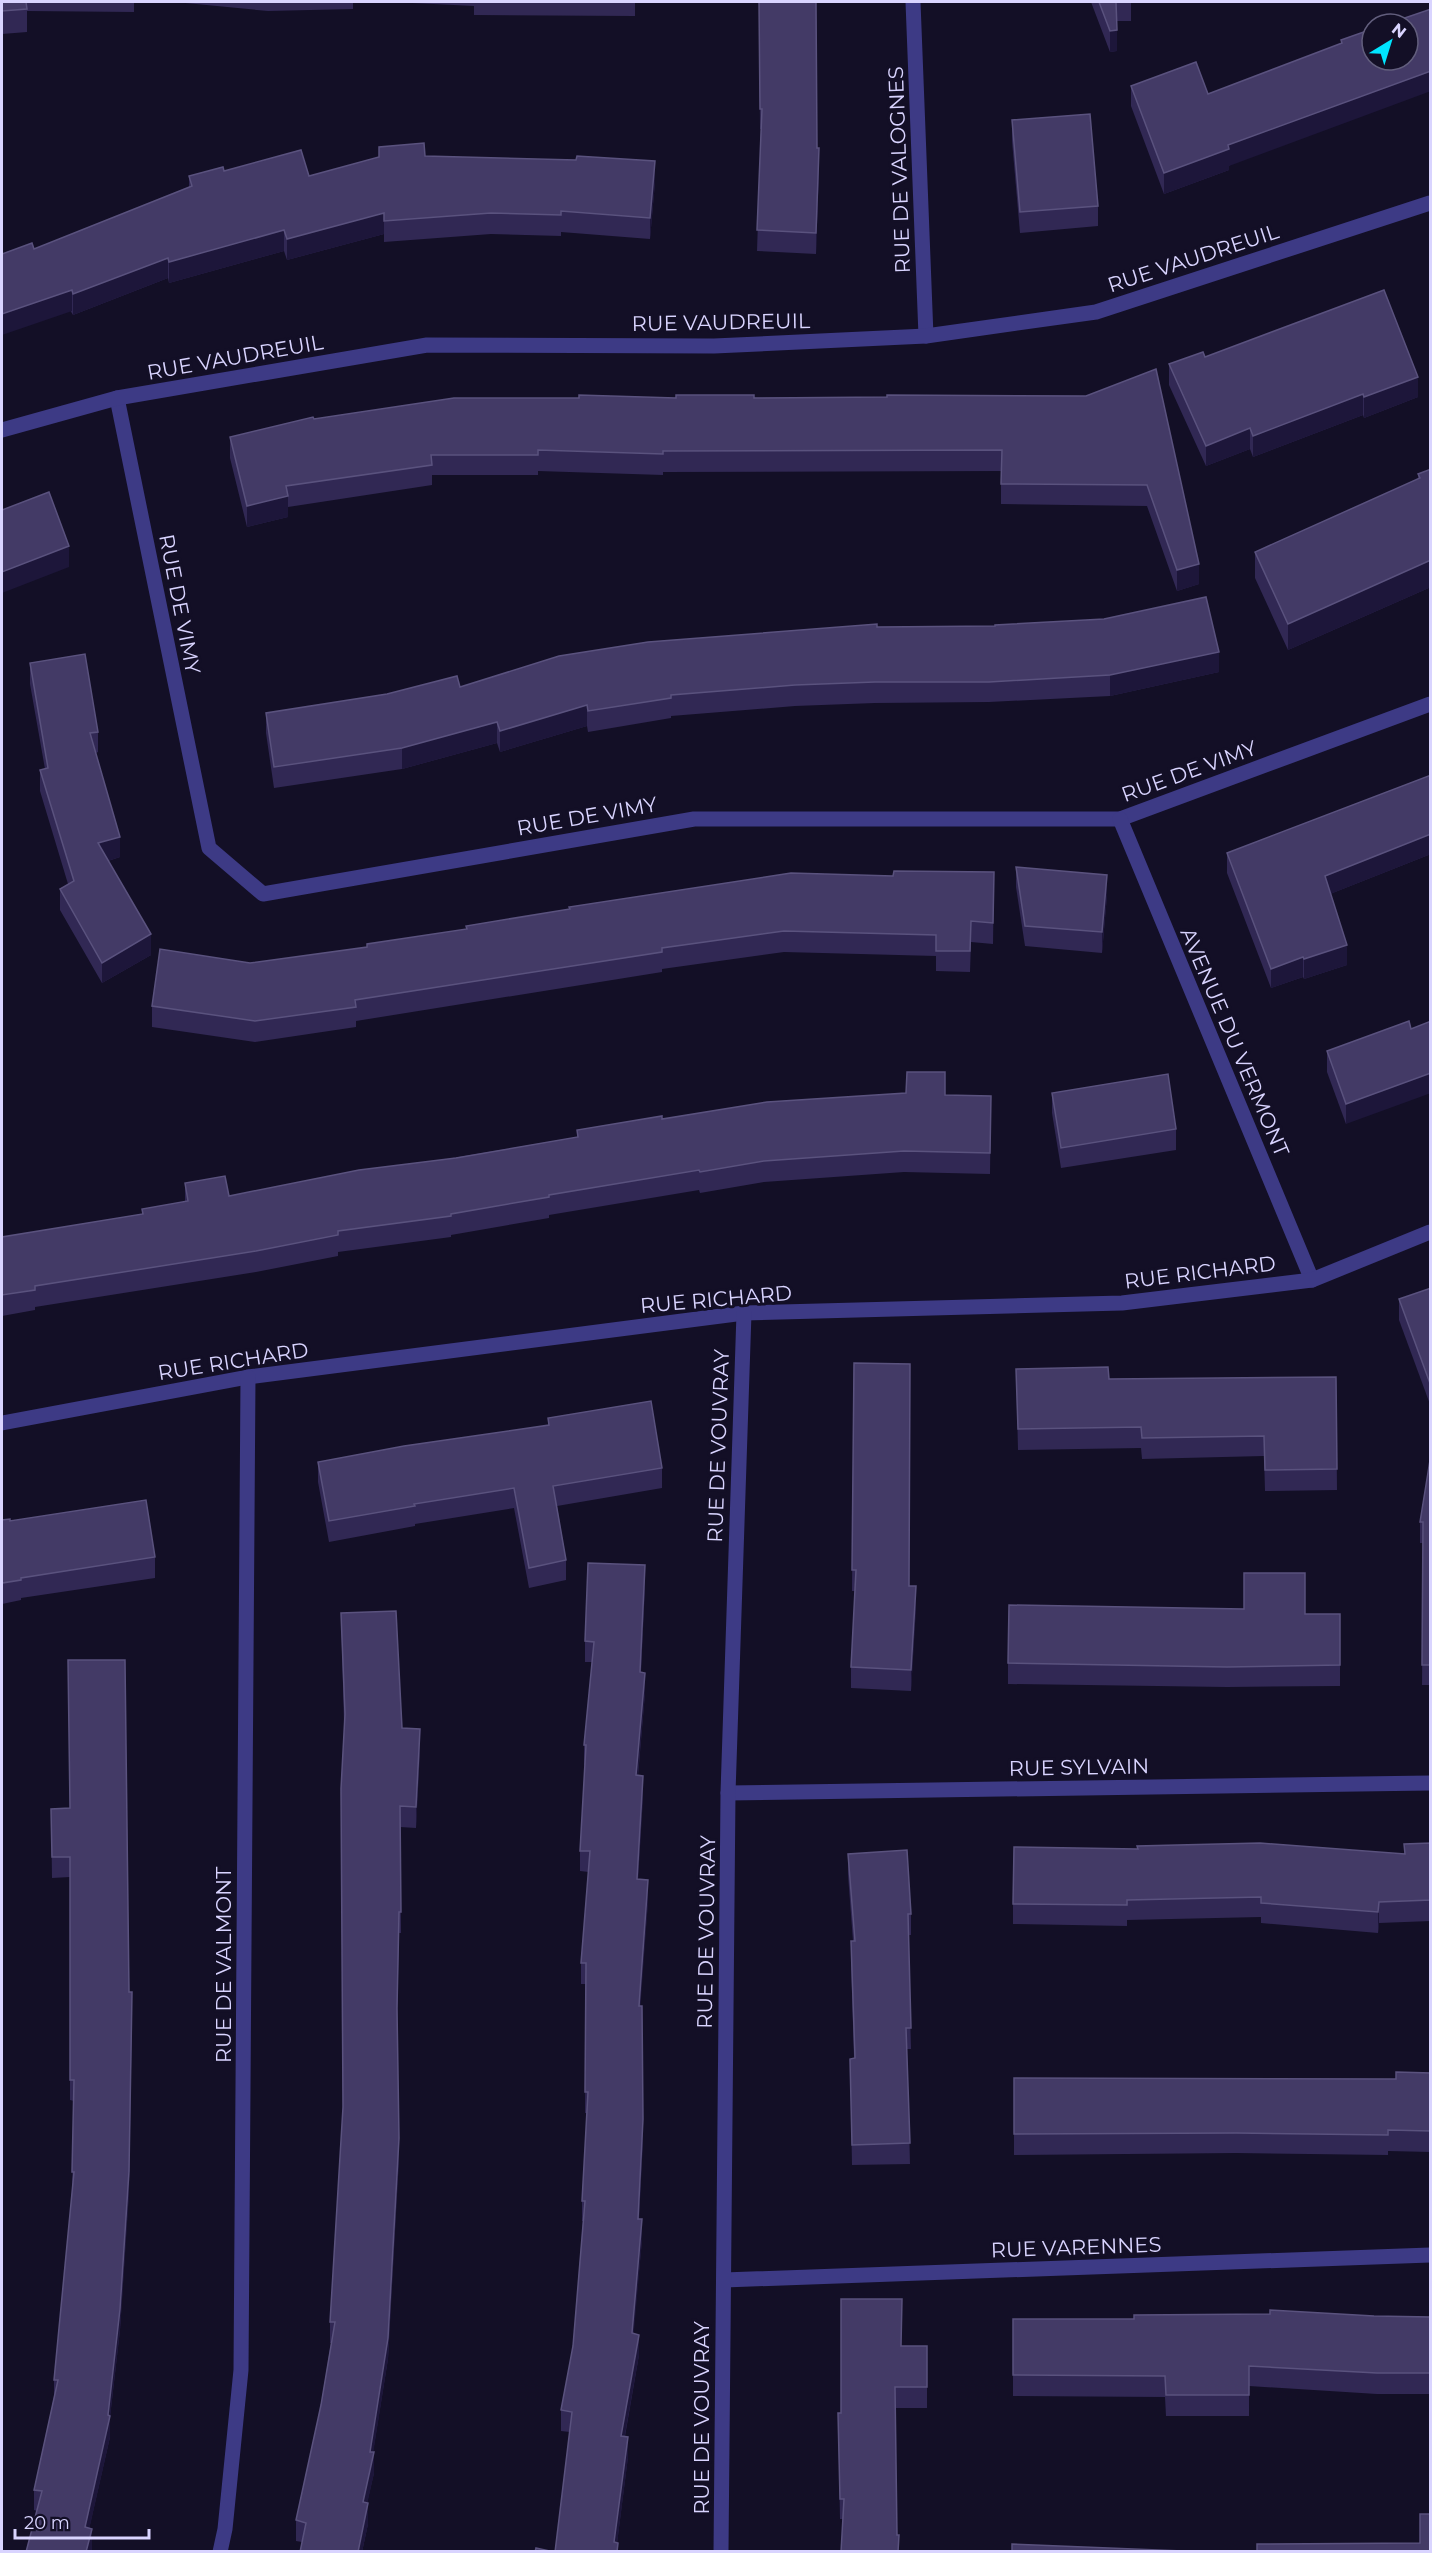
<svg xmlns="http://www.w3.org/2000/svg" width="1432" height="2553" font-family="Montserrat,sans-serif">
  <rect width="100%" height="100%" fill="#130f26"/>
  <g fill="none" stroke-linecap="round" stroke-linejoin="round">
    <!-- street -->
    <g stroke="#3d3a85" stroke-width="15">
      <path d="M 913,2 L 926,336"/>
      <path d="M 117,398 L 209,848 L 263,894 L 694,819 L 1120,819 L 1430,704"/>
      <path d="M 2,430 L 117,398 L 427,345 L 714,346 L 926,336 L 1096,312 L 1430,203"/>
      <path d="M 1120,819 L 1312,1280"/>
      <path d="M 2,1423 L 248,1377 L 744,1313 L 1122,1303 L 1312,1280 L 1430,1232"/>
      <path d="M 728,1793 L 1430,1783"/>
      <path d="M 724,2280 L 1430,2255"/>
      <path d="M 220,2552 L 225,2529 L 241,2370 L 248,1377"/>
      <path d="M 721,2552 L 728,1793 L 744,1313"/>
    </g>
  </g>
  <!-- wall -->
  <g fill="#312854">
    <path d="M 2,2 L 134,2 L 134,12 L 27,11 L 27,32 L 2,34 Z"/>
    <path d="M 175,2 L 353,2 L 353,9 L 268,11 Z"/>
    <path d="M 392,2 L 635,2 L 635,16 L 474,15 L 474,6 Z"/>
    <path d="M 759,2 L 817,148 L 819,168 L 816,254 L 757,251 L 761,129 L 760,129 Z"/>
    <path d="M 1091,2 L 1131,2 L 1131,21 L 1116,21 L 1117,51 L 1110,52 Z"/>
    <path d="M 1372,29 L 1229,166 L 1229,170 L 1164,194 L 1131,106 L 1131,86 L 1208,94 L 1341,44 L 1341,40 Z"/>
    <path d="M 1012,120 L 1098,206 L 1098,226 L 1020,233 L 1012,141 Z"/>
    <path d="M 379,147 L 425,156 L 655,182 L 650,239 L 561,232 L 561,236 L 491,234 L 384,242 L 384,234 L 287,260 L 284,251 L 169,283 L 168,278 L 73,315 L 34,249 L 189,187 L 189,176 L 224,171 L 309,176 L 379,158 Z"/>
    <path d="M 1205,357 L 1418,397 L 1364,418 L 1363,415 L 1253,457 L 1250,449 L 1206,466 L 1169,385 L 1169,364 Z"/>
    <path d="M 1156,369 L 1199,584 L 1177,591 L 1147,506 L 1001,504 L 1001,471 L 663,472 L 663,475 L 538,471 L 538,475 L 432,475 L 432,485 L 288,507 L 288,517 L 247,527 L 230,458 L 230,437 L 314,419 L 676,398 L 1086,396 Z"/>
    <path d="M 1431,469 L 1431,587 L 1288,650 L 1255,578 L 1255,552 L 1418,479 L 1418,474 Z"/>
    <path d="M 877,627 L 1219,672 L 1110,696 L 989,702 L 875,703 L 795,706 L 671,716 L 671,718 L 588,732 L 587,726 L 500,752 L 497,743 L 402,769 L 274,788 L 266,733 L 266,713 L 460,687 Z"/>
    <path d="M 30,663 L 98,732 L 98,752 L 96,753 L 120,857 L 108,861 L 151,955 L 102,983 L 60,910 L 60,889 L 68,884 L 40,791 L 40,770 L 45,769 L 30,684 Z"/>
    <path d="M 1431,775 L 1431,854 L 1330,894 L 1347,965 L 1304,979 L 1303,977 L 1271,988 L 1227,873 L 1227,853 Z"/>
    <path d="M 1016,867 L 1107,895 L 1102,953 L 1025,946 L 1016,887 Z"/>
    <path d="M 994,872 L 993,944 L 971,942 L 970,972 L 936,971 L 936,956 L 784,952 L 662,969 L 662,972 L 356,1021 L 356,1027 L 255,1042 L 152,1027 L 152,1006 L 250,963 L 893,876 Z"/>
    <path d="M 1411,1029 L 1346,1124 L 1327,1072 L 1327,1051 Z"/>
    <path d="M 1052,1093 L 1176,1129 L 1176,1150 L 1061,1168 L 1052,1113 Z"/>
    <path d="M 945,1095 L 991,1096 L 990,1174 L 904,1172 L 764,1182 L 700,1193 L 699,1190 L 549,1215 L 549,1218 L 451,1235 L 451,1237 L 338,1252 L 338,1256 L 256,1272 L 35,1307 L 35,1310 L 2,1316 L 2,1237 L 142,1214 L 142,1209 L 185,1202 L 185,1183 L 229,1196 L 577,1137 L 577,1130 L 662,1119 Z"/>
    <path d="M 1431,1288 L 1431,1407 L 1399,1320 L 1399,1299 Z"/>
    <path d="M 854,1363 L 909,1586 L 916,1607 L 911,1691 L 851,1688 L 851,1667 L 855,1591 L 852,1591 Z"/>
    <path d="M 1016,1369 L 1109,1379 L 1336,1377 L 1337,1490 L 1265,1491 L 1264,1456 L 1142,1459 L 1141,1448 L 1018,1450 Z"/>
    <path d="M 548,1418 L 662,1468 L 662,1488 L 557,1506 L 566,1560 L 566,1580 L 529,1588 L 514,1508 L 415,1524 L 415,1526 L 329,1542 L 318,1482 L 318,1462 L 548,1425 Z"/>
    <path d="M 1431,1454 L 1431,1685 L 1422,1685 L 1423,1543 L 1420,1543 L 1420,1522 Z"/>
    <path d="M 2,1520 L 10,1521 L 155,1557 L 155,1578 L 21,1598 L 21,1600 L 2,1604 Z"/>
    <path d="M 645,1586 L 641,1672 L 645,1693 L 638,1776 L 643,1797 L 638,1879 L 648,1901 L 640,2006 L 643,2140 L 639,2219 L 642,2240 L 633,2334 L 639,2355 L 625,2436 L 628,2457 L 617,2543 L 618,2552 L 570,2432 L 561,2431 L 561,2410 L 573,2346 L 583,2221 L 582,2221 L 582,2201 L 587,2113 L 585,2113 L 586,1984 L 581,1984 L 581,1963 L 589,1872 L 580,1871 L 580,1851 L 585,1765 L 584,1765 L 584,1745 L 592,1662 L 585,1662 L 585,1641 Z"/>
    <path d="M 341,1613 L 402,1728 L 420,1750 L 416,1828 L 400,1827 L 401,1933 L 399,1933 L 397,2020 L 399,2159 L 388,2359 L 373,2452 L 374,2473 L 367,2503 L 368,2524 L 362,2552 L 300,2552 L 302,2542 L 296,2541 L 296,2520 L 321,2405 L 331,2343 L 330,2343 L 330,2322 L 343,2109 L 344,1723 Z"/>
    <path d="M 1305,1614 L 1340,1614 L 1340,1686 L 1227,1687 L 1008,1684 L 1008,1663 Z"/>
    <path d="M 51,1809 L 129,1992 L 132,2012 L 129,2192 L 120,2330 L 110,2417 L 110,2437 L 89,2529 L 92,2550 L 37,2511 L 34,2510 L 34,2490 L 54,2397 L 54,2380 L 72,2193 L 74,2101 L 70,2100 L 70,1877 L 52,1878 Z"/>
    <path d="M 1431,1843 L 1431,1921 L 1379,1923 L 1378,1933 L 1261,1923 L 1261,1917 L 1127,1920 L 1127,1926 L 1013,1924 L 1013,1904 L 1404,1854 Z"/>
    <path d="M 848,1854 L 911,1914 L 911,1935 L 908,1935 L 911,2049 L 907,2049 L 910,2164 L 852,2165 L 850,2059 L 854,2058 L 851,1962 L 851,1941 L 853,1941 L 848,1875 Z"/>
    <path d="M 1431,2073 L 1431,2152 L 1388,2151 L 1388,2155 L 1236,2153 L 1014,2155 L 1014,2078 L 1396,2079 Z"/>
    <path d="M 1374,2316 L 1431,2317 L 1431,2394 L 1377,2394 L 1249,2386 L 1249,2416 L 1166,2416 L 1165,2397 L 1013,2396 L 1013,2319 L 1134,2319 Z"/>
    <path d="M 902,2346 L 927,2346 L 927,2408 L 895,2408 L 897,2535 L 899,2552 L 843,2519 L 840,2519 L 838,2413 L 841,2413 Z"/>
  </g>
  <!-- shaded-wall -->
  <g fill="#1d163a">
    <path d="M 1117,30 L 1117,51 L 1110,52 L 1110,31 Z"/>
    <path d="M 1431,71 L 1431,91 L 1229,166 L 1229,170 L 1164,194 L 1164,173 L 1228,145 Z"/>
    <path d="M 819,148 L 819,168 L 816,254 L 816,233 Z"/>
    <path d="M 655,161 L 655,182 L 650,239 L 650,218 Z"/>
    <path d="M 384,213 L 384,234 L 287,260 L 287,239 Z"/>
    <path d="M 284,230 L 284,251 L 169,283 L 169,262 Z"/>
    <path d="M 168,258 L 168,278 L 73,315 L 73,294 Z"/>
    <path d="M 72,290 L 72,311 L 2,335 L 2,314 Z"/>
    <path d="M 1418,377 L 1418,397 L 1364,418 L 1364,397 Z"/>
    <path d="M 1363,394 L 1363,415 L 1253,457 L 1253,436 Z"/>
    <path d="M 1250,428 L 1250,449 L 1206,466 L 1206,446 Z"/>
    <path d="M 288,496 L 288,517 L 247,527 L 247,506 Z"/>
    <path d="M 69,546 L 69,567 L 2,593 L 2,572 Z"/>
    <path d="M 1431,560 L 1431,587 L 1288,650 L 1288,624 Z"/>
    <path d="M 1199,564 L 1199,584 L 1177,591 L 1177,570 Z"/>
    <path d="M 1219,652 L 1219,672 L 1110,696 L 1110,675 Z"/>
    <path d="M 587,705 L 587,726 L 500,752 L 500,731 Z"/>
    <path d="M 497,722 L 497,743 L 402,769 L 402,748 Z"/>
    <path d="M 1431,834 L 1431,854 L 1325,896 L 1325,876 Z"/>
    <path d="M 120,837 L 120,857 L 98,864 L 98,843 Z"/>
    <path d="M 1107,875 L 1107,895 L 1102,953 L 1102,932 Z"/>
    <path d="M 151,934 L 151,955 L 102,983 L 102,963 Z"/>
    <path d="M 1347,945 L 1347,965 L 1304,979 L 1304,959 Z"/>
    <path d="M 1303,957 L 1303,977 L 1271,988 L 1271,969 Z"/>
    <path d="M 1431,1073 L 1431,1093 L 1346,1124 L 1346,1104 Z"/>
    <path d="M 645,1565 L 645,1586 L 640,1693 L 640,1672 Z"/>
    <path d="M 916,1586 L 916,1607 L 911,1691 L 911,1670 Z"/>
    <path d="M 645,1673 L 645,1693 L 636,1796 L 636,1775 Z"/>
    <path d="M 420,1729 L 420,1750 L 416,1828 L 416,1807 Z"/>
    <path d="M 643,1776 L 643,1797 L 637,1900 L 637,1879 Z"/>
    <path d="M 648,1880 L 648,1901 L 639,2027 L 639,2006 Z"/>
    <path d="M 1379,1902 L 1379,1923 L 1378,1933 L 1378,1912 Z"/>
    <path d="M 132,2012 L 129,2192 L 120,2330 L 110,2417 L 110,2437 L 85,2548 L 85,2527 Z"/>
    <path d="M 643,2119 L 643,2140 L 638,2240 L 638,2219 Z"/>
    <path d="M 399,2138 L 399,2159 L 388,2359 L 373,2454 L 374,2452 L 374,2473 L 363,2523 L 363,2502 L 370,2452 Z"/>
    <path d="M 642,2219 L 642,2240 L 632,2354 L 632,2333 Z"/>
    <path d="M 639,2335 L 639,2355 L 621,2457 L 621,2436 Z"/>
    <path d="M 628,2437 L 628,2457 L 616,2552 L 614,2542 Z"/>
    <path d="M 368,2503 L 368,2524 L 362,2552 L 358,2552 Z"/>
    <path d="M 92,2529 L 92,2550 L 91,2552 L 86,2552 Z"/>
  </g>
  <!-- building -->
  <g fill="#433a66" stroke="#5a527e" stroke-width="1.5">
    <path d="M 2,2 L 26,2 L 27,9 L 2,11 Z"/>
    <path d="M 759,2 L 816,2 L 817,148 L 819,148 L 816,233 L 757,230 L 762,109 L 760,109 Z"/>
    <path d="M 1099,2 L 1116,2 L 1117,30 L 1110,31 Z"/>
    <path d="M 1431,9 L 1431,71 L 1228,145 L 1229,149 L 1164,173 L 1131,86 L 1196,62 L 1208,94 L 1342,43 L 1341,40 L 1372,29 L 1372,60 L 1408,60 L 1408,24 L 1387,24 Z"/>
    <path d="M 1090,114 L 1098,206 L 1020,212 L 1012,120 Z"/>
    <path d="M 424,143 L 425,156 L 576,160 L 577,156 L 655,161 L 650,218 L 561,211 L 561,215 L 491,213 L 384,221 L 384,213 L 287,239 L 284,230 L 169,262 L 168,258 L 73,294 L 72,290 L 2,314 L 2,254 L 32,243 L 34,249 L 192,186 L 189,176 L 223,167 L 224,171 L 301,150 L 309,176 L 379,157 L 379,147 Z"/>
    <path d="M 1384,290 L 1418,377 L 1364,397 L 1363,394 L 1253,436 L 1250,428 L 1206,446 L 1169,364 L 1203,352 L 1205,357 Z"/>
    <path d="M 1156,369 L 1199,564 L 1177,570 L 1147,485 L 1001,484 L 1002,450 L 663,451 L 663,454 L 538,450 L 538,455 L 431,455 L 432,465 L 286,486 L 288,496 L 247,506 L 230,437 L 313,417 L 314,419 L 454,398 L 579,398 L 579,395 L 676,398 L 676,395 L 754,395 L 754,398 L 887,397 L 887,395 L 1086,396 Z"/>
    <path d="M 1431,469 L 1431,560 L 1288,624 L 1255,552 L 1420,478 L 1418,474 Z"/>
    <path d="M 49,492 L 69,546 L 2,572 L 2,510 Z"/>
    <path d="M 1206,597 L 1219,652 L 1110,675 L 989,682 L 875,682 L 795,685 L 671,695 L 671,698 L 588,711 L 587,705 L 500,731 L 497,722 L 402,748 L 274,767 L 266,713 L 387,694 L 457,676 L 460,687 L 559,656 L 648,642 L 877,624 L 877,627 L 995,626 L 995,625 L 1104,619 Z"/>
    <path d="M 85,654 L 98,732 L 90,733 L 120,837 L 98,843 L 151,934 L 102,963 L 60,889 L 74,881 L 40,770 L 48,768 L 30,663 Z"/>
    <path d="M 1431,775 L 1431,834 L 1325,876 L 1347,945 L 1304,959 L 1303,957 L 1271,969 L 1227,853 Z"/>
    <path d="M 1016,867 L 1107,875 L 1102,932 L 1025,926 Z"/>
    <path d="M 894,871 L 994,872 L 993,923 L 971,921 L 970,951 L 936,951 L 936,935 L 784,931 L 662,948 L 662,952 L 355,1000 L 356,1007 L 255,1021 L 152,1006 L 160,949 L 250,963 L 367,947 L 367,944 L 467,929 L 466,926 L 570,909 L 569,907 L 791,873 L 893,876 Z"/>
    <path d="M 1409,1021 L 1411,1029 L 1431,1021 L 1431,1073 L 1346,1104 L 1327,1051 Z"/>
    <path d="M 907,1072 L 945,1072 L 945,1095 L 991,1096 L 990,1153 L 904,1151 L 764,1161 L 700,1172 L 699,1170 L 549,1195 L 549,1197 L 451,1214 L 451,1216 L 338,1231 L 338,1235 L 256,1251 L 35,1286 L 35,1290 L 2,1295 L 2,1237 L 143,1214 L 142,1209 L 188,1201 L 185,1183 L 225,1176 L 229,1196 L 359,1170 L 456,1158 L 578,1137 L 577,1130 L 662,1116 L 662,1119 L 767,1102 L 906,1093 Z"/>
    <path d="M 1168,1074 L 1176,1129 L 1061,1148 L 1052,1093 Z"/>
    <path d="M 1431,1288 L 1431,1386 L 1399,1299 Z"/>
    <path d="M 854,1363 L 910,1364 L 909,1586 L 916,1586 L 911,1670 L 851,1667 L 856,1570 L 852,1570 Z"/>
    <path d="M 1108,1367 L 1109,1379 L 1336,1377 L 1337,1469 L 1265,1470 L 1264,1436 L 1142,1438 L 1141,1427 L 1018,1429 L 1016,1369 Z"/>
    <path d="M 651,1401 L 662,1468 L 553,1486 L 566,1560 L 529,1568 L 514,1488 L 414,1504 L 415,1506 L 329,1521 L 318,1462 L 404,1446 L 549,1425 L 548,1418 Z"/>
    <path d="M 1431,1454 L 1431,1665 L 1422,1665 L 1423,1522 L 1420,1522 Z"/>
    <path d="M 146,1500 L 155,1557 L 21,1578 L 21,1580 L 2,1583 L 2,1520 L 10,1519 L 10,1521 Z"/>
    <path d="M 588,1563 L 645,1565 L 640,1672 L 645,1673 L 636,1775 L 643,1776 L 637,1879 L 648,1880 L 639,2006 L 642,2006 L 643,2119 L 638,2219 L 642,2219 L 632,2333 L 639,2335 L 621,2436 L 628,2437 L 614,2542 L 618,2543 L 617,2552 L 555,2552 L 572,2412 L 561,2410 L 573,2346 L 585,2201 L 582,2201 L 588,2092 L 585,2092 L 586,1963 L 581,1963 L 590,1851 L 580,1851 L 586,1745 L 584,1745 L 594,1642 L 585,1641 Z"/>
    <path d="M 1244,1573 L 1305,1573 L 1305,1614 L 1340,1614 L 1340,1665 L 1227,1667 L 1008,1663 L 1009,1605 L 1244,1609 Z"/>
    <path d="M 396,1611 L 402,1728 L 420,1729 L 416,1807 L 400,1806 L 401,1912 L 399,1912 L 397,2008 L 399,2138 L 388,2338 L 370,2452 L 374,2452 L 363,2502 L 368,2503 L 358,2552 L 300,2552 L 306,2523 L 296,2520 L 321,2405 L 335,2322 L 330,2322 L 343,2107 L 341,1789 L 345,1714 L 341,1613 Z"/>
    <path d="M 68,1660 L 125,1660 L 129,1992 L 132,1992 L 129,2171 L 120,2309 L 108,2415 L 110,2416 L 85,2527 L 92,2529 L 86,2552 L 26,2552 L 42,2491 L 34,2490 L 58,2380 L 54,2380 L 74,2172 L 72,2172 L 74,2080 L 70,2080 L 70,1857 L 52,1857 L 51,1809 L 70,1808 Z"/>
    <path d="M 1260,1843 L 1405,1854 L 1404,1844 L 1431,1843 L 1431,1900 L 1379,1902 L 1378,1912 L 1261,1903 L 1261,1897 L 1127,1900 L 1127,1905 L 1013,1904 L 1014,1847 L 1138,1849 L 1137,1846 Z"/>
    <path d="M 907,1850 L 911,1914 L 908,1914 L 911,2028 L 906,2028 L 910,2143 L 852,2145 L 850,2059 L 855,2058 L 851,1941 L 855,1941 L 848,1854 Z"/>
    <path d="M 1396,2072 L 1431,2073 L 1431,2131 L 1388,2130 L 1388,2135 L 1236,2133 L 1014,2134 L 1014,2078 L 1396,2079 Z"/>
    <path d="M 841,2299 L 902,2299 L 901,2346 L 927,2346 L 927,2387 L 895,2387 L 897,2535 L 899,2535 L 898,2552 L 841,2552 L 844,2499 L 840,2499 L 838,2413 L 841,2413 Z"/>
    <path d="M 1270,2310 L 1374,2316 L 1431,2317 L 1431,2373 L 1377,2373 L 1249,2366 L 1249,2395 L 1166,2395 L 1165,2376 L 1013,2375 L 1013,2319 L 1134,2319 L 1134,2315 L 1270,2314 Z"/>
    <path d="M 1420,2514 L 1431,2514 L 1431,2552 L 1257,2552 L 1257,2544 L 1420,2543 Z"/>
    <path d="M 1012,2544 L 1208,2552 L 1012,2552 Z"/>
    <path d="M 536,2548 L 554,2552 L 535,2552 Z"/>
  </g>
  <g text-anchor="middle" dominant-baseline="central" stroke-width="6" stroke-linejoin="round" paint-order="stroke">
    <!-- street labels -->
    <g font-size="21" fill="#d9d4ff" stroke="#130f26">
      <text transform="translate(899 170) rotate(-92)">RUE DE VALOGNES</text>
      <text transform="translate(1193 258) rotate(-18)">RUE VAUDREUIL</text>
      <text transform="translate(721 322) rotate(-1)">RUE VAUDREUIL</text>
      <text transform="translate(235 357) rotate(-10)">RUE VAUDREUIL</text>
      <text transform="translate(180 604) rotate(79)">RUE DE VIMY</text>
      <text transform="translate(1189 771) rotate(-20)">RUE DE VIMY</text>
      <text transform="translate(587 816) rotate(-10)">RUE DE VIMY</text>
      <text transform="translate(1235 1042) rotate(67)">AVENUE DU VERMONT</text>
      <text transform="translate(1200 1272) rotate(-7)">RUE RICHARD</text>
      <text transform="translate(716 1299) rotate(-5)">RUE RICHARD</text>
      <text transform="translate(233 1361) rotate(-9)">RUE RICHARD</text>
      <text transform="translate(718 1446) rotate(-88)">RUE DE VOUVRAY</text>
      <text transform="translate(1079 1767) rotate(-1)">RUE SYLVAIN</text>
      <text transform="translate(706 1932) rotate(-89)">RUE DE VOUVRAY</text>
      <text transform="translate(223 1965) rotate(-90)">RUE DE VALMONT</text>
      <text transform="translate(1076 2247) rotate(-2)">RUE VARENNES</text>
      <text transform="translate(701 2418) rotate(-90)">RUE DE VOUVRAY</text>
    </g>
  </g>
  <!-- border -->
  <rect width="1432" height="2553" fill="none" stroke="#d9d4ff" stroke-width="6"/>
  <!-- north arrow -->
  <g transform="translate(1390 42) rotate(38)"><circle r="28" fill="#130f26" stroke="#625e7d" stroke-width="1.5"/>
  <path d="M0-4.5L10 22L0 15L-10 22Z" fill="#00e5ff"/>
  <text y="-9" font-size="16" font-weight="bold" text-anchor="middle" fill="#d9d4ff">N</text>
  </g>
  <!-- scale -->
  <path d="M15 2529v9h134v-9" fill="none" stroke="#d9d4ff" stroke-width="3"/>
  <text x="24" y="2529" font-size="18" fill="#d9d4ff" stroke="#130f26" stroke-width="4.5" paint-order="stroke">20 m</text>
</svg>
